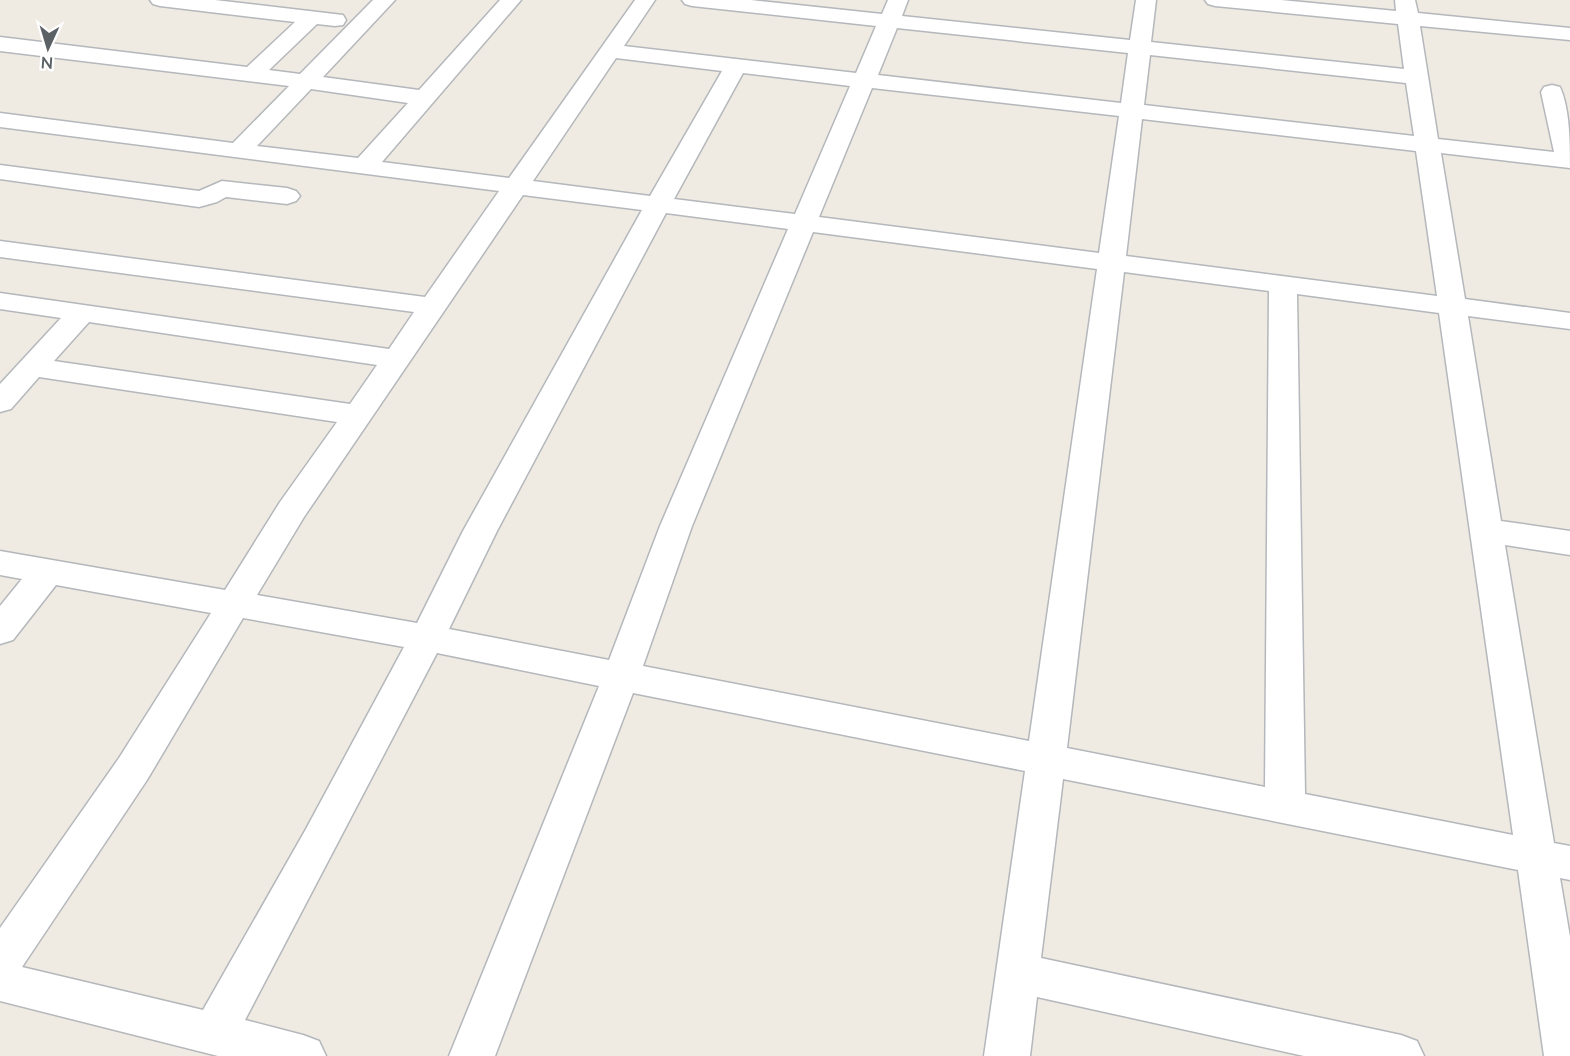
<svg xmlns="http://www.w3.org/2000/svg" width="1570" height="1056" font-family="Lato,sans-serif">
  <rect width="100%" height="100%" fill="#efebe3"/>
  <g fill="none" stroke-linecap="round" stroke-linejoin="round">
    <!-- minor casing -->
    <g stroke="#b4b7bb" stroke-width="3">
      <g id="minor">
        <path d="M 150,0 L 215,0 L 343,15 L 346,20 L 343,25 L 335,26 L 317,24 L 269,70 L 300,74 L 373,0 L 395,0 L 323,77 L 419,90 L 500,0 L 521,0 L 382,162 L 509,178 L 635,0 L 655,0 L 624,46 L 856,73 L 876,26 L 692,6 L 685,4 L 682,0 L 751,0 L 882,14 L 888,0 L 908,0 L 902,16 L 1130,40 L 1136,0 L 1156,0 L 1151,42 L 1404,69 L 1398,24 L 1215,6 L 1208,4 L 1205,0 L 1281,0 L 1396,11 L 1395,0 L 1415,0 L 1418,13 L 1570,28 L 1570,40 L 1420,26 L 1438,139 L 1554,152 L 1541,92 L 1544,87 L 1552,85 L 1560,87 C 1570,109 1570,143 1570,168 L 1441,153 L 1465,299 L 1570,313 L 1570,329 L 1468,316 L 1501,521 L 1570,531 L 1570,555 L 1505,545 L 1554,843 L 1570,846 L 1570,880 L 1560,878 L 1570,937 L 1570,1056 L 1544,1056 L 1518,870 L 1063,779 L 1041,958 L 1401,1035 L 1417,1041 L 1424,1056 L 1304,1056 L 1037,997 L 1030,1056 L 984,1056 L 1025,771 L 633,693 L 495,1056 L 449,1056 L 599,686 L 437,653 L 245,1020 L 303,1035 L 319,1041 L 326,1056 L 218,1056 L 0,1001 L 0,928 L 119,758 L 211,613 L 56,585 L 13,640 L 0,644 L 0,606 L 22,579 L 0,575 L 0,551 L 225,590 L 280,502 L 337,422 L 39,377 L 11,409 L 0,412 L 0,384 L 61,318 L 0,309 L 0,293 L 389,349 L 414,312 L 0,257 L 0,241 L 425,297 L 499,191 L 0,127 L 0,113 L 233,143 L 289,86 L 0,51 L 0,37 L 247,67 L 295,22 L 160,6 L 153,4 ZM 897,28 L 1128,53 L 1121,103 L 878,75 ZM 1150,55 L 1406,83 L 1414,136 L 1144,105 ZM 616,58 L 722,71 L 650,196 L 533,181 ZM 743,73 L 850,86 L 795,214 L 674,199 ZM 872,88 L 1119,116 L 1099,253 L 819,217 ZM 311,89 L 408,103 L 358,158 L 257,146 ZM 1142,119 L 1416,151 L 1437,296 L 1126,256 ZM 523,195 L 642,210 L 463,531 L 417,623 L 257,595 L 304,517 ZM 666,213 L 788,229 L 660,526 L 609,660 L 449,629 L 497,531 ZM 813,232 L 1097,269 L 1029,741 L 643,666 L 692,526 ZM 1124,272 L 1269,291 L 1265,787 L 1067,748 ZM 1297,294 L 1439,313 L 1513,835 L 1305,794 ZM 89,322 L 377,365 L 350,404 L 54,361 ZM 243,618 L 404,647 L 306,829 L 203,1010 L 22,967 L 147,780 Z"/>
        <path d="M 0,165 L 199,191 L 222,181 L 287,188 L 296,191 L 300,196 L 296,201 L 287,204 L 226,197 L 217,202 L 199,207 L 0,179 Z"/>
      </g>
    </g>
    <!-- minor -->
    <use href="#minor" fill="#fff" fill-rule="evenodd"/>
  </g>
  <!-- north arrow -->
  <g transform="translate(48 48) rotate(184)" stroke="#ffffff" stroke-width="4.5" paint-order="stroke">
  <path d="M0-4.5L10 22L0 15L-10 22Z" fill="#5b6165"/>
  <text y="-9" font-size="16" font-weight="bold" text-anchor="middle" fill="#5b6165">N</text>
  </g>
</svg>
